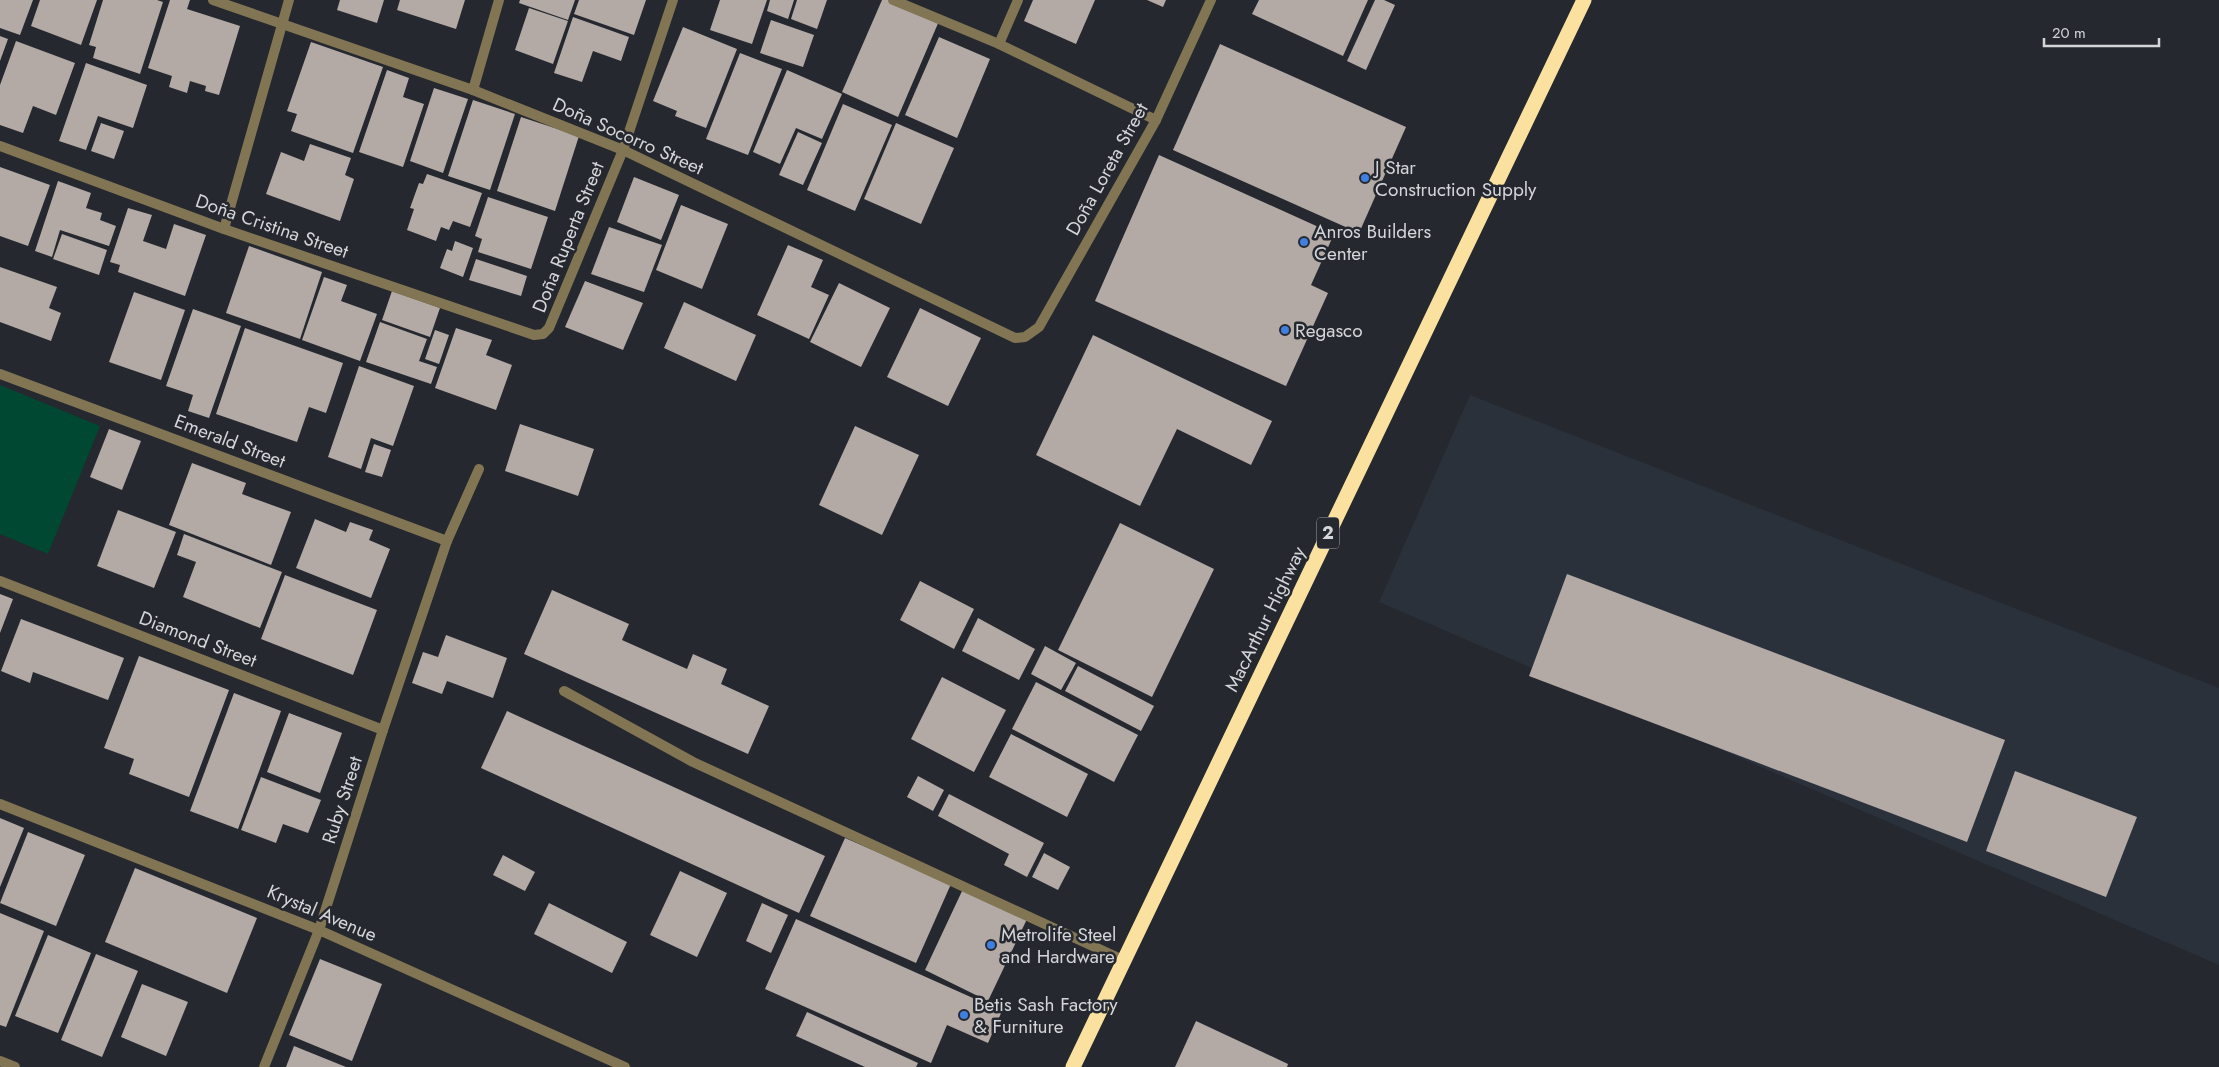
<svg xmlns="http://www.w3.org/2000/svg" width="2219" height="1067" font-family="Jost,sans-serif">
  <rect width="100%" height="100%" fill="#25282e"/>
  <!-- built -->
  <path fill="#2a313b" d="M 1470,395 L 2219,688 L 2219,965 L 1379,602 Z"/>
  <!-- green -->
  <path fill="#004831" d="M 0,385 L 100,426 L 48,554 L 0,534 Z"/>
  <!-- building -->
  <g fill="#b3aaa6">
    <path d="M 0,0 L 33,0 L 20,35 L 0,28 Z"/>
    <path d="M 40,0 L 97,0 L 81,45 L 31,26 Z"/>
    <path d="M 103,0 L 157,0 L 163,2 L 140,74 L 93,58 L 96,47 L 89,45 Z"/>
    <path d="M 170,0 L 190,0 L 187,9 L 240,26 L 219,95 L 205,91 L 206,86 L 190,81 L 187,93 L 169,87 L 172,76 L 148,68 Z"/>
    <path d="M 340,0 L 384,0 L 377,23 L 337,10 Z"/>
    <path d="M 400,0 L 465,0 L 456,29 L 397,10 Z"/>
    <path d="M 520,0 L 575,0 L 568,20 L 519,3 Z"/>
    <path d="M 579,0 L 646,0 L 634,35 L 574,14 Z"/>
    <path d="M 720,0 L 767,0 L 752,44 L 710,30 Z"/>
    <path d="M 770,0 L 794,0 L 788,19 L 767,11 Z"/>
    <path d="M 797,0 L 827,0 L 817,29 L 791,19 Z"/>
    <path d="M 882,0 L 891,0 L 939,21 L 898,117 L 842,92 Z"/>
    <path d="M 1033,0 L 1095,0 L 1076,44 L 1024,21 Z"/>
    <path d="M 1147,0 L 1166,0 L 1163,7 Z"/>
    <path d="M 1259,0 L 1368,0 L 1343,56 L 1252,14 Z"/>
    <path d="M 1375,0 L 1384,0 L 1395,5 L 1366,70 L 1347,61 Z"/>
    <path d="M 529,8 L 568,21 L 553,64 L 515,50 Z"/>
    <path d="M 573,17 L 629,37 L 621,61 L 593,51 L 582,82 L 554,73 Z"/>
    <path d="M 771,20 L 814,35 L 803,67 L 760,53 Z"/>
    <path d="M 683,27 L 737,49 L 706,128 L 675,116 L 677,111 L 653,101 Z"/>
    <path d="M 0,36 L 8,39 L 0,61 Z"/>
    <path d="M 939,37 L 990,59 L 957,138 L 905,115 Z"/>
    <path d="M 16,41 L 75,63 L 56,115 L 33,106 L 23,133 L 0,125 L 0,85 Z"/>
    <path d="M 311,42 L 383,67 L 353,153 L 291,131 L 297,114 L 287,111 Z"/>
    <path d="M 1220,44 L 1406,127 L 1359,233 L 1173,150 Z"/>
    <path d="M 740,53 L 782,69 L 748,155 L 706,139 Z"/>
    <path d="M 86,63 L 147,85 L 133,128 L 98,116 L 86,150 L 59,141 Z"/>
    <path d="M 387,70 L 409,78 L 403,97 L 424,104 L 403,167 L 359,152 Z"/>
    <path d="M 787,70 L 842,94 L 822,139 L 796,128 L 780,164 L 753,152 Z"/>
    <path d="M 434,88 L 468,99 L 443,173 L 410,161 Z"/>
    <path d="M 473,100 L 515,114 L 490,190 L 448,176 Z"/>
    <path d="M 843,104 L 892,125 L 855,211 L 807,190 Z"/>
    <path d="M 521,117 L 579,136 L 555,211 L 497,191 Z"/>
    <path d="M 101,123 L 124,131 L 114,159 L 91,151 Z"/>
    <path d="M 896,123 L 954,148 L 921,224 L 864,199 Z"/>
    <path d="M 798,132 L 822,143 L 803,185 L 779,175 Z"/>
    <path d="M 310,144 L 351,158 L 345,175 L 354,179 L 340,221 L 266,194 L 281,152 L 304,161 Z"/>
    <path d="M 1159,155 L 1334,234 L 1311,285 L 1328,293 L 1286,386 L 1095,301 Z"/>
    <path d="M 0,167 L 50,185 L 28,246 L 0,236 Z"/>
    <path d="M 427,174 L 482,193 L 470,227 L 453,221 L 449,230 L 441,227 L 436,241 L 407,230 L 414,209 L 410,208 L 419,183 L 423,184 Z"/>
    <path d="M 634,177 L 679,195 L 661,240 L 617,222 Z"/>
    <path d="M 58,181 L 91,193 L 86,208 L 102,213 L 100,220 L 116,226 L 109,246 L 60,230 L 52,257 L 35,251 Z"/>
    <path d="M 488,197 L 548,217 L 531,269 L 478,252 L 482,239 L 475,236 Z"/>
    <path d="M 681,205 L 728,224 L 702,289 L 656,270 Z"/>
    <path d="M 128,208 L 152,215 L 143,241 L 166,249 L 174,224 L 206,235 L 185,296 L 118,272 L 120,265 L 110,262 Z"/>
    <path d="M 609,227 L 662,245 L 644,292 L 591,274 Z"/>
    <path d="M 62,234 L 107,250 L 99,275 L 53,259 Z"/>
    <path d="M 455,241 L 473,248 L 463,277 L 440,268 L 447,249 L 452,251 Z"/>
    <path d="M 788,245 L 823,260 L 811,287 L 829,295 L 809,339 L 757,315 Z"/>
    <path d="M 249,246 L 322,272 L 300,339 L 226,313 Z"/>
    <path d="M 476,259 L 527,276 L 521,296 L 469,280 Z"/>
    <path d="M 0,267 L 57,287 L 49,308 L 61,313 L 51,341 L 0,322 Z"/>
    <path d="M 324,277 L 347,285 L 341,301 L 377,314 L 360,361 L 302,340 Z"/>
    <path d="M 585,281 L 643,303 L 623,350 L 565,327 Z"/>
    <path d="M 839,283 L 890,308 L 861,367 L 810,342 Z"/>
    <path d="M 392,291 L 440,308 L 430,337 L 382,320 Z"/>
    <path d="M 134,292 L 185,310 L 161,380 L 109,362 Z"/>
    <path d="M 684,302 L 756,335 L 736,381 L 664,348 Z"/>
    <path d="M 920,308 L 981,338 L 948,406 L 887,377 Z"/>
    <path d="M 193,309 L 241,326 L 209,418 L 188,411 L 193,395 L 166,386 Z"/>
    <path d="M 380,322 L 427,339 L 419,361 L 437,367 L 431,384 L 366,362 Z"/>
    <path d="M 245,328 L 343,363 L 326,413 L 309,407 L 297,442 L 216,414 Z"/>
    <path d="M 456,328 L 492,340 L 486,355 L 512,365 L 496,410 L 435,388 Z"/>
    <path d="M 435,330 L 449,335 L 439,364 L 425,359 Z"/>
    <path d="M 1093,335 L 1272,421 L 1251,465 L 1177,429 L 1140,506 L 1036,455 Z"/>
    <path d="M 359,366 L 414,386 L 393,446 L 371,438 L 361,469 L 328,457 Z"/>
    <path d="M 520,424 L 594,449 L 578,496 L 505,471 Z"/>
    <path d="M 855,426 L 919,455 L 882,535 L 819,505 Z"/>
    <path d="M 109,429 L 141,441 L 122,490 L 90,477 Z"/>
    <path d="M 374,444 L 391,450 L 382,477 L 365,472 Z"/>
    <path d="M 192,463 L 246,483 L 242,494 L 291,512 L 271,565 L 169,525 Z"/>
    <path d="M 118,510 L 176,532 L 154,588 L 97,566 Z"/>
    <path d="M 315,519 L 346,532 L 350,522 L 373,530 L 369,540 L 390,549 L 371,598 L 296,568 Z"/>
    <path d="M 1120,523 L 1214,569 L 1152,697 L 1058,650 Z"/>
    <path d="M 184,534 L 282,572 L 260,628 L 183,597 L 196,562 L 177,555 Z"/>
    <path d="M 1567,574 L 2005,740 L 1967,842 L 1529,676 Z"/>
    <path d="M 285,575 L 377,610 L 353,675 L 261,639 Z"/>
    <path d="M 920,581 L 974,609 L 954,649 L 900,620 Z"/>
    <path d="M 552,590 L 629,624 L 622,640 L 687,669 L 693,654 L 727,669 L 721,684 L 769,706 L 748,754 L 524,654 Z"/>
    <path d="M 0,594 L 13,599 L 0,633 Z"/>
    <path d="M 978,618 L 1035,649 L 1019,680 L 962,651 Z"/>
    <path d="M 21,619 L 124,658 L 108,700 L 33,672 L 30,683 L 1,671 Z"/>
    <path d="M 446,635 L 507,658 L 493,698 L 447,681 L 442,694 L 412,683 L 423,652 L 438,657 Z"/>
    <path d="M 1045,646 L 1076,663 L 1061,690 L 1031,674 Z"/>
    <path d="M 139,656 L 229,690 L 189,797 L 129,774 L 134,759 L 104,748 Z"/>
    <path d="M 1078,666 L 1154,706 L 1141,731 L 1065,691 Z"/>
    <path d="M 942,677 L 1006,710 L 974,772 L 911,739 Z"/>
    <path d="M 1036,682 L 1138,735 L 1114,782 L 1012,729 Z"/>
    <path d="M 234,693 L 281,711 L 238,829 L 190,811 Z"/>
    <path d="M 507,711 L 825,856 L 799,913 L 481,768 Z"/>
    <path d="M 289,713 L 342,733 L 320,793 L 267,772 Z"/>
    <path d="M 1011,734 L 1088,774 L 1067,817 L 989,777 Z"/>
    <path d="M 2015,771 L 2137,817 L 2106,897 L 1986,851 Z"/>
    <path d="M 918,776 L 944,790 L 933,811 L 907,797 Z"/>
    <path d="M 261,777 L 321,800 L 308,833 L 283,824 L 276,843 L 241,830 Z"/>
    <path d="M 949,794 L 1044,843 L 1027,877 L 1004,865 L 1009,854 L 938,816 Z"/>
    <path d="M 0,818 L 24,828 L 0,887 Z"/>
    <path d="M 28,832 L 85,855 L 56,926 L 0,903 Z"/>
    <path d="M 845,838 L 951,884 L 916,963 L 810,916 Z"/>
    <path d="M 1044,853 L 1070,867 L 1058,890 L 1032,877 Z"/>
    <path d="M 503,855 L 535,872 L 525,891 L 493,875 Z"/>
    <path d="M 135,868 L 257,918 L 227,993 L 105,942 Z"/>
    <path d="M 680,871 L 727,893 L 697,957 L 650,935 Z"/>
    <path d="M 963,889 L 1027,919 L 988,1001 L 925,970 Z"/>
    <path d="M 549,903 L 627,942 L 612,973 L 534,934 Z"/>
    <path d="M 762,903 L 788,915 L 771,953 L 746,941 Z"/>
    <path d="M 0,913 L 44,931 L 6,1027 L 0,1025 Z"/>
    <path d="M 796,919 L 1002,1011 L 988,1043 L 947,1025 L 931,1063 L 765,989 Z"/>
    <path d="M 48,935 L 91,953 L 58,1033 L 15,1016 Z"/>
    <path d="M 96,954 L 138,971 L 102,1057 L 61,1040 Z"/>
    <path d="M 320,959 L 382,984 L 352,1061 L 289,1035 Z"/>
    <path d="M 142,984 L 188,1002 L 166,1056 L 121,1037 Z"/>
    <path d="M 807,1012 L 918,1063 L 916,1067 L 865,1067 L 796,1036 Z"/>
    <path d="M 1196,1021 L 1288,1064 L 1287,1067 L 1175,1067 Z"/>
    <path d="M 294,1046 L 346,1067 L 286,1067 Z"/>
  </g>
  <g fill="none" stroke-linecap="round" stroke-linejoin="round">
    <!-- lane -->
    <path stroke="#817554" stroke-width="10" d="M 564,691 L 693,762 L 1123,960"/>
    <!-- street -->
    <g stroke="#817554" stroke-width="10">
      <path d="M 213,0 L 473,90 L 623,150 L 1015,338 L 1025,337 L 1039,327 L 1156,120 L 1211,0"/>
      <path d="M 893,0 L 999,44 L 1156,120"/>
      <path d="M 999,44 L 1018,0"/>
      <path d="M 473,90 L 499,0"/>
      <path d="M 0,146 L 224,229 L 534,335 L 543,334 L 549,328 L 623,150 L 673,0"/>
      <path d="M 224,229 L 289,0"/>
      <path d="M 0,374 L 447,541"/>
      <path d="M 0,581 L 383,730"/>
      <path d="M 0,804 L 319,930 L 625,1067"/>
      <path d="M 0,1061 L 15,1067"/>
      <path d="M 264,1067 L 319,930 L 383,730 L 447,541 L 479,469"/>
    </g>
    <!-- highway -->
    <path stroke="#fae19f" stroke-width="15" d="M 1073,1067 L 1584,0"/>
  </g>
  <!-- markers -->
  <g fill="#3f7fe0" stroke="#25282e" stroke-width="2">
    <circle cx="1365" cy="178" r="5"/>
    <circle cx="1304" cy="242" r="5"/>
    <circle cx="1285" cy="330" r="5"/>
    <circle cx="991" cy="945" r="5"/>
    <circle cx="964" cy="1015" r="5"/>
  </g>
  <g text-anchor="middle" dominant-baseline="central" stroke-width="5" stroke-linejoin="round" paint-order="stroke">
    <!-- shield labels -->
    <rect fill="#25282e" stroke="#9fa1a6" stroke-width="1" x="1317" y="517.5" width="22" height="31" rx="4"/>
    <g font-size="18" font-weight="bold" fill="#d3d5d9">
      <text x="1328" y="533">2</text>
    </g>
    <!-- street labels -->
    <g font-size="19" fill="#d3d5d9" stroke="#25282e">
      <text transform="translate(628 136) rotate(24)">Doña Socorro Street</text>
      <text transform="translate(1107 169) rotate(-61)">Doña Loreta Street</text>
      <text transform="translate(272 226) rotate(19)">Doña Cristina Street</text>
      <text transform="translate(568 237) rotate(-68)">Doña Ruperta Street</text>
      <text transform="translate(230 441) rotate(21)">Emerald Street</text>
      <text transform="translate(1265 619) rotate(-64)">MacArthur Highway</text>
      <text transform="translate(198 639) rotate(21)">Diamond Street</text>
      <text transform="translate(342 800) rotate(-72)">Ruby Street</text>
      <text transform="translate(322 913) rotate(23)">Krystal Avenue</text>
    </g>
    <!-- poi labels -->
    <g font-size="19" fill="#d3d5d9" stroke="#25282e" text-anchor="start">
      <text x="1375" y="167">J Star<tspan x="1375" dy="22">Construction Supply</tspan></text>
      <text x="1314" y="231">Anros Builders<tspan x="1314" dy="22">Center</tspan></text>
      <text x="1295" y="330">Regasco</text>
      <text x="1001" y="934">Metrolife Steel<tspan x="1001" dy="22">and Hardware</tspan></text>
      <text x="974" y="1004">Betis Sash Factory<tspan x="974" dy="22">&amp; Furniture</tspan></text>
    </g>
  </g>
  <!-- scale -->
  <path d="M2044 38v8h115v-8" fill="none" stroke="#d3d5d9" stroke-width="2.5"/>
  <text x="2052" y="38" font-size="15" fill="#d3d5d9" stroke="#25282e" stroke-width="4" paint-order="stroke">20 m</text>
</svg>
